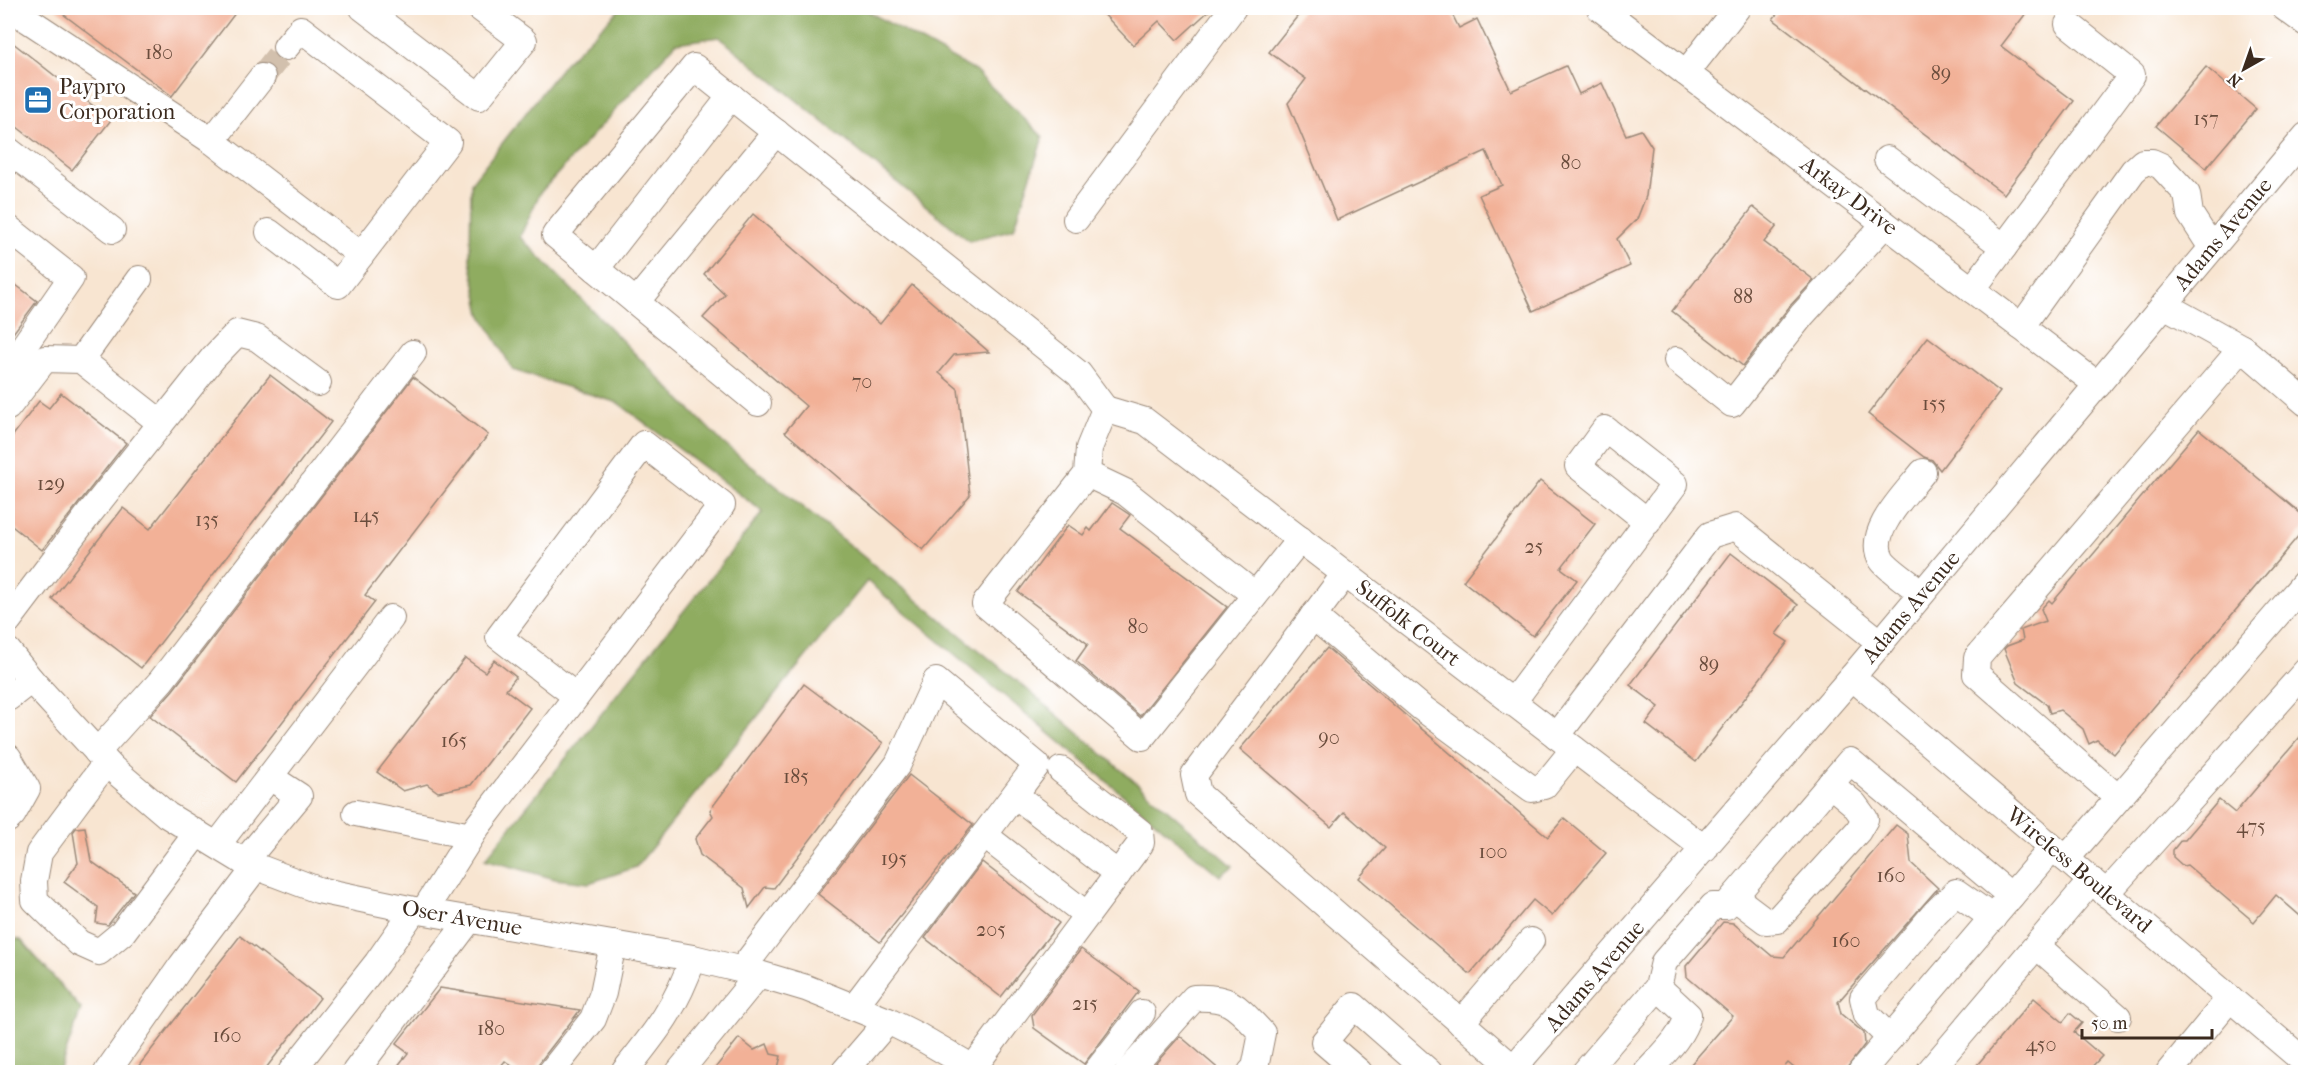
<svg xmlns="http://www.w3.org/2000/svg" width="2313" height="1080" font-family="'IM FELL French Canon',serif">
  <rect width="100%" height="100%" fill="#fff"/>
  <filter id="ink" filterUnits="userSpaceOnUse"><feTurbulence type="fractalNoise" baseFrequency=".0167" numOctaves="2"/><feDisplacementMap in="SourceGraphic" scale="12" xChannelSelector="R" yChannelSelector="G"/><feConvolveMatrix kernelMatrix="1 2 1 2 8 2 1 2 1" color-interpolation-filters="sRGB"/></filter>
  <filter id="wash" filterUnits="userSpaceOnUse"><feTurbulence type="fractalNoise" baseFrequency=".008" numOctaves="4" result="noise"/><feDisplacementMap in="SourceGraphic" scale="24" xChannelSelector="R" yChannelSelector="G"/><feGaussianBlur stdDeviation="1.35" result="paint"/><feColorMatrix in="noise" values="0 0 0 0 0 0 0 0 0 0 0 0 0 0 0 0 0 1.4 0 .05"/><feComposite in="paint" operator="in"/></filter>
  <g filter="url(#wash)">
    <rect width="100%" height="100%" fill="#f8e5d1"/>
    <!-- forest -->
    <g fill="#8fac60" stroke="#656b3f" stroke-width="1.5">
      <path d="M 621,8 L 862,8 L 975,71 L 1043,137 L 1014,229 L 969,241 L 719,37 L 676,43 L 540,193 L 520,237 L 723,443 L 1021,684 L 1233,866 L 1220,876 L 867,581 L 636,867 L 589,883 L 555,879 L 485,859 L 763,512 L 618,403 L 513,370 L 481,314 L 470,260 L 471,183 L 565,63 Z"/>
      <path d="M 8,938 L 21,940 L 81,1009 L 59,1072 L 8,1072 Z"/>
    </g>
    <g id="blocks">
      <!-- building -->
      <g fill="#f2b197">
        <path d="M 55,8 L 239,8 L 172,96 Z"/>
        <path d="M 1098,8 L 1212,8 L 1177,40 L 1159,21 L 1133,45 Z"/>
        <path d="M 1304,8 L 1449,8 L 1459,28 L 1477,19 L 1511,91 L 1566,66 L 1579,94 L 1602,83 L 1626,135 L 1641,130 L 1652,147 L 1646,196 L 1637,219 L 1617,239 L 1630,266 L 1533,311 L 1479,195 L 1502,185 L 1486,151 L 1337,220 L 1288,103 L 1306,79 L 1269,52 Z"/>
        <path d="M 1782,8 L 2030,8 L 2001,46 L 2074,101 L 2004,194 L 1773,19 Z"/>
        <path d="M 8,39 L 111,120 L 72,170 L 8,120 Z"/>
        <path d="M 2206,67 L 2256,109 L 2206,168 L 2156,126 Z"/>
        <path d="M 1753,207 L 1777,226 L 1764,242 L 1814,280 L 1790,306 L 1743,366 L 1672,311 Z"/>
        <path d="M 753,214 L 880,324 L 912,285 L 989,352 L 954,355 L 939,373 L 958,389 L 970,495 L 923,550 L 785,432 L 806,406 L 703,318 L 725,294 L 704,274 Z"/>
        <path d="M 8,279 L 37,301 L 8,340 Z"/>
        <path d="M 1928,337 L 2000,392 L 1940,470 L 1932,460 L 1924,457 L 1868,414 Z"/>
        <path d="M 270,375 L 331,422 L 141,668 L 52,599 L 123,508 L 150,529 Z"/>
        <path d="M 413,377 L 488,435 L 365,595 L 375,602 L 236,782 L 150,716 L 173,690 Z"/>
        <path d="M 61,393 L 126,443 L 42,550 L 8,523 L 8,442 L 39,401 L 49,408 Z"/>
        <path d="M 2199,429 L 2306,518 L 2306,527 L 2114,754 L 2097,740 L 2089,744 L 2083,729 L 2060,710 L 2050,713 L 2047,705 L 2018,683 L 2004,649 L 2007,646 L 2023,640 L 2021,630 L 2046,621 L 2041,609 L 2049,600 L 2052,603 Z"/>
        <path d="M 1540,481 L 1595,524 L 1561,568 L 1577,580 L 1533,636 L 1463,581 Z"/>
        <path d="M 1112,503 L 1130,515 L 1120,528 L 1227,607 L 1140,716 L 1076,661 L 1088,644 L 1018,592 L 1068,525 L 1083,535 L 1088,528 L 1091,531 Z"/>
        <path d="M 1731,553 L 1798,605 L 1776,634 L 1788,642 L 1696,762 L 1646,724 L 1659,707 L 1630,685 Z"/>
        <path d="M 1327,648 L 1548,837 L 1564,818 L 1606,853 L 1552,916 L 1533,900 L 1470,974 L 1359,878 L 1385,848 L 1344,812 L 1331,827 L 1240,749 Z"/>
        <path d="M 465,658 L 485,672 L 494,660 L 516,677 L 506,690 L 530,708 L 471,785 L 438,792 L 427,784 L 403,791 L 377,772 Z"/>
        <path d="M 804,684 L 883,743 L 774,888 L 765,887 L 749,908 L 744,888 L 700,855 L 695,839 L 713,816 L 710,810 Z"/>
        <path d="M 2306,730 L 2306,921 L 2276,895 L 2254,922 L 2187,865 L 2183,866 L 2173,857 L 2173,850 L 2181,840 L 2185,840 L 2219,800 L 2235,813 Z"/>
        <path d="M 909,775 L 973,825 L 880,942 L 818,894 Z"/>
        <path d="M 1896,825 L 1908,834 L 1911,863 L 1938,888 L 1838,1002 L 1841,1014 L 1864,1033 L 1865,1044 L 1847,1068 L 1843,1072 L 1799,1072 L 1788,1063 L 1780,1072 L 1684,1072 L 1733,1016 L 1687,977 L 1686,966 L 1723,922 L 1733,923 L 1772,956 L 1784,957 Z"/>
        <path d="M 85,827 L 91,861 L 134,892 L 108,925 L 96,923 L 98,907 L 64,882 L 78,863 L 73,832 L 76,828 Z"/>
        <path d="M 982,862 L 1059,923 L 1001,997 L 925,938 Z"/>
        <path d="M 240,936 L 320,998 L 263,1072 L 134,1072 Z"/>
        <path d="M 1081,949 L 1139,991 L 1084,1064 L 1034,1028 L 1032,1015 Z"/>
        <path d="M 440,988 L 580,1010 L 539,1063 L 536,1072 L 520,1072 L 505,1061 L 496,1072 L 393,1072 L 408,1053 L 396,1044 Z"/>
        <path d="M 2034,998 L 2063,1022 L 2070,1013 L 2082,1023 L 2074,1032 L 2102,1056 L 2087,1072 L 1971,1072 Z"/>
        <path d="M 1180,1036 L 1222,1072 L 1148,1072 Z"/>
        <path d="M 739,1038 L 754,1050 L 767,1044 L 771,1054 L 781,1056 L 777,1072 L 712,1072 Z"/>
      </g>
    </g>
  </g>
  <g filter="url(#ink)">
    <use href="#blocks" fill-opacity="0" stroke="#9a8878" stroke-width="1.5"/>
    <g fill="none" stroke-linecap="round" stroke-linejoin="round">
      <!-- minor-tunnel -->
      <path stroke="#d2c0ad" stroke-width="26" stroke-dasharray="26 13" stroke-linecap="butt" d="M 262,77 L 286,47"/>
      <!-- minor casing -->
      <g stroke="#9a8878" stroke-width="28">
        <g id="minor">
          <path d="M 10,8 L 212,141 L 361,255"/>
          <path d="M 363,8 L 479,97 L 524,41 L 480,8"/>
          <path d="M 1600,8 L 2098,385"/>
          <path d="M 2285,8 L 2306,23"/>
          <path d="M 1686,73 L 1737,8"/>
          <path d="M 212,141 L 262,77"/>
          <path d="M 8,150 L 112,230"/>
          <path d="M 1887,159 L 2004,247"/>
          <path d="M 1076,219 L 1233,8"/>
          <path d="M 8,228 L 71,278 L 8,369"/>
          <path d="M 269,232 L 338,285 L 448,142 L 301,29 L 286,47"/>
          <path d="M 596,269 L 731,96"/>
          <path d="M 1972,290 L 2132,75 L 2068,24"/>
          <path d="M 636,302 L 776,132"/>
          <path d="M 2164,305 L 2242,348 L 2306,403"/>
          <path d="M 2021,327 L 2133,171 L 2143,162 L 2152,162 L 2161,166 L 2187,194 L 2190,214 L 2212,248"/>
          <path d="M 81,360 L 139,279"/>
          <path d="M 1677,360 L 1732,404 L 1802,315 L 1885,224"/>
          <path d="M 758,403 L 555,235 L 694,67 L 1079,374 L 1105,409"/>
          <path d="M 8,407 L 45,359 L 81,360 L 161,423"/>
          <path d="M 1105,409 L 1145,421 L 1705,849"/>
          <path d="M 1105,409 L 1089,448 L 1087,474 L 985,604 L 1142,737 L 1300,539"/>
          <path d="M 1087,474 L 1125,492 L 1255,595"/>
          <path d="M 1345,574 L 1194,775 L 1198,794 L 1518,1072"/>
          <path d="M 1922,593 C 1913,586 1888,569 1882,560 C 1864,533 1908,492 1923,472"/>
          <path d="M 1313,616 L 1422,708 L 1532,789 L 1544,786 L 1574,749"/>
          <path d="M 8,621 L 89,514 L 213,358 L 237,333 L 257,338 L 318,383"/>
          <path d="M 8,651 L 31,680 L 113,769 L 167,815 L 244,862 L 318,890 L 414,910 L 693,958 L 759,974 L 806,988 L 888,1021 L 920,1037 L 980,1072"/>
          <path d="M 1852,677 L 2306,1063"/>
          <path d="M 8,698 L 31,680"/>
          <path d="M 1512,703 L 1675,484 L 1605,429 L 1578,466 L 1648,522"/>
          <path d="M 1557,736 L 1710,535 L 1736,527 L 1881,643"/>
          <path d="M 97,752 L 161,681 L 413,353"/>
          <path d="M 8,757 L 27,789 L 13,814 L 8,819"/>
          <path d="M 106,763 L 39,853 L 34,881 L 35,900 L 79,943 L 99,952 L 122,933 L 197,833"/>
          <path d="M 1015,795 L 1118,874"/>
          <path d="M 2118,798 L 1976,674 L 1977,658 L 2242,348"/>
          <path d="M 356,813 L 471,836"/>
          <path d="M 984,835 L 1087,915"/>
          <path d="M 218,844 L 391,618"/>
          <path d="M 2066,859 L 2306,581"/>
          <path d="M 244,862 L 299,796 L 270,777"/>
          <path d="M 2106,894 L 2306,671"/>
          <path d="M 1734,897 L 1766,921 L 1777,920 L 1858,831 L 1865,819 L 1854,804 L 1830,784"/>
          <path d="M 424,911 L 477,827 L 722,505 L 644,444 L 499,637 L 576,696"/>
          <path d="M 2037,946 L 2118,1017"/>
          <path d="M 742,969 L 898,764 L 936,681 L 1037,765 L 854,1007"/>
          <path d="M 1461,1023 L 1531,941"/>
          <path d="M 1890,1038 L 1867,1015 L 1863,998 L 1935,913 L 1956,892 L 1993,918"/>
          <path d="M 973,1068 L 1141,843 L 1140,832 L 1061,770"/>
          <path d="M 107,1072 L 182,965 L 256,867"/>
          <path d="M 291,1072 L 377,963 L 414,910"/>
          <path d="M 355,1072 L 470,919"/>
          <path d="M 551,1072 L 593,1019 L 603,993 L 613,944"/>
          <path d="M 624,1072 C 656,1032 676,1008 693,958"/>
          <path d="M 679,1072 L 759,974"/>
          <path d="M 844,1072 L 888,1021"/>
          <path d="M 1096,1072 L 1142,1013"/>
          <path d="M 1128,1072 L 1194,998 C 1232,996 1238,1008 1262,1033 L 1255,1068 L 1251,1072"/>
          <path d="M 1359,1072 L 1324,1042 L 1354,1006 L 1429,1072"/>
          <path d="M 1510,1072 L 1852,677 L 2306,136"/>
          <path d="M 1585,1072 L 1658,987 L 1664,962 L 1713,906 L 1726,906 L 1850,761 L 2011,896"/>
          <path d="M 1647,1072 C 1662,1055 1682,1038 1688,1015 L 1658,987"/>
          <path d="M 1861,1072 L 2052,848"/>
          <path d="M 1929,1072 L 2091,881"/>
          <path d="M 2169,1072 L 2230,998"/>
        </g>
      </g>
      <!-- minor -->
      <use href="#minor" stroke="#fff" stroke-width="26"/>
    </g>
  </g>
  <!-- icons -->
  <defs>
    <g id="office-square" transform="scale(1.5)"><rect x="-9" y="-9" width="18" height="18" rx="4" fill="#1f6fb2" stroke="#fff"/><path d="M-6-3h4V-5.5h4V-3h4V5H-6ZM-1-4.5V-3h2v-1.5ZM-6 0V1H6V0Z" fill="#fff"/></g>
  </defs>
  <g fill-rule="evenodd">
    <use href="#office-square" x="38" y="100"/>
  </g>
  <g text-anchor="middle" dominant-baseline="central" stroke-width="6" stroke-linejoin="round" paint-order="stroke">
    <!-- number labels -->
    <g font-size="20" fill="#694c3c">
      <text x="159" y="52">180</text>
      <text x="1941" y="73">89</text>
      <text x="2206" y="118">157</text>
      <text x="1571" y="162">80</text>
      <text x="1743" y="296">88</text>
      <text x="862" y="381">70</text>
      <text x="1934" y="403">155</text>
      <text x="51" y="483">129</text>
      <text x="366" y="515">145</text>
      <text x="207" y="519">135</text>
      <text x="1534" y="546">25</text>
      <text x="1138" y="626">80</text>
      <text x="1709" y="664">89</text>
      <text x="1329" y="737">90</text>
      <text x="454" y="740">165</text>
      <text x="796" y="776">185</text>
      <text x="2251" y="826">475</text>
      <text x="1493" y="851">100</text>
      <text x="894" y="858">195</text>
      <text x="1891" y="875">160</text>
      <text x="991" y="929">205</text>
      <text x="1846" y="940">160</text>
      <text x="1085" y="1003">215</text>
      <text x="491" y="1028">180</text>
      <text x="227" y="1035">160</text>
      <text x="2041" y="1044">450</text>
    </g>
    <!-- poi labels -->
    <g font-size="22" fill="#3b2a1e" stroke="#fff" text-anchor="start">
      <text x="59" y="87">Paypro<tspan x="59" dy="25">Corporation</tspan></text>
    </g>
    <!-- street labels -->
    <g font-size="22" fill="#3b2a1e" stroke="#fff">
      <text transform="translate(1849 196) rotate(37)">Arkay Drive</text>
      <text transform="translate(2223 234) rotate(-50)">Adams Avenue</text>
      <text transform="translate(1911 607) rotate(-50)">Adams Avenue</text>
      <text transform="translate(1408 623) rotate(38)">Suffolk Court</text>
      <text transform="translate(2079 870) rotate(40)">Wireless Boulevard</text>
      <text transform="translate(462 918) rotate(10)">Oser Avenue</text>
      <text transform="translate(1595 976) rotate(-49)">Adams Avenue</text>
    </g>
  </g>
  <!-- margin -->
  <rect width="2313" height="1080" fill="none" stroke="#fff" stroke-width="30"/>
  <!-- north arrow -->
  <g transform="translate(2244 69) rotate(220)" stroke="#ffffff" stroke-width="4.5" paint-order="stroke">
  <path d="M0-4.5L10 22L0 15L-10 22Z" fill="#3b2a1e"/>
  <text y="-9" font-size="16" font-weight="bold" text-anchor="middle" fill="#3b2a1e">N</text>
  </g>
  <!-- scale -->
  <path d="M2082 1029v9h130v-9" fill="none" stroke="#3b2a1e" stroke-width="3"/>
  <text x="2091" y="1029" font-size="18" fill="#3b2a1e" stroke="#ffffff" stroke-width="4.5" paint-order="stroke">50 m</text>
</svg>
